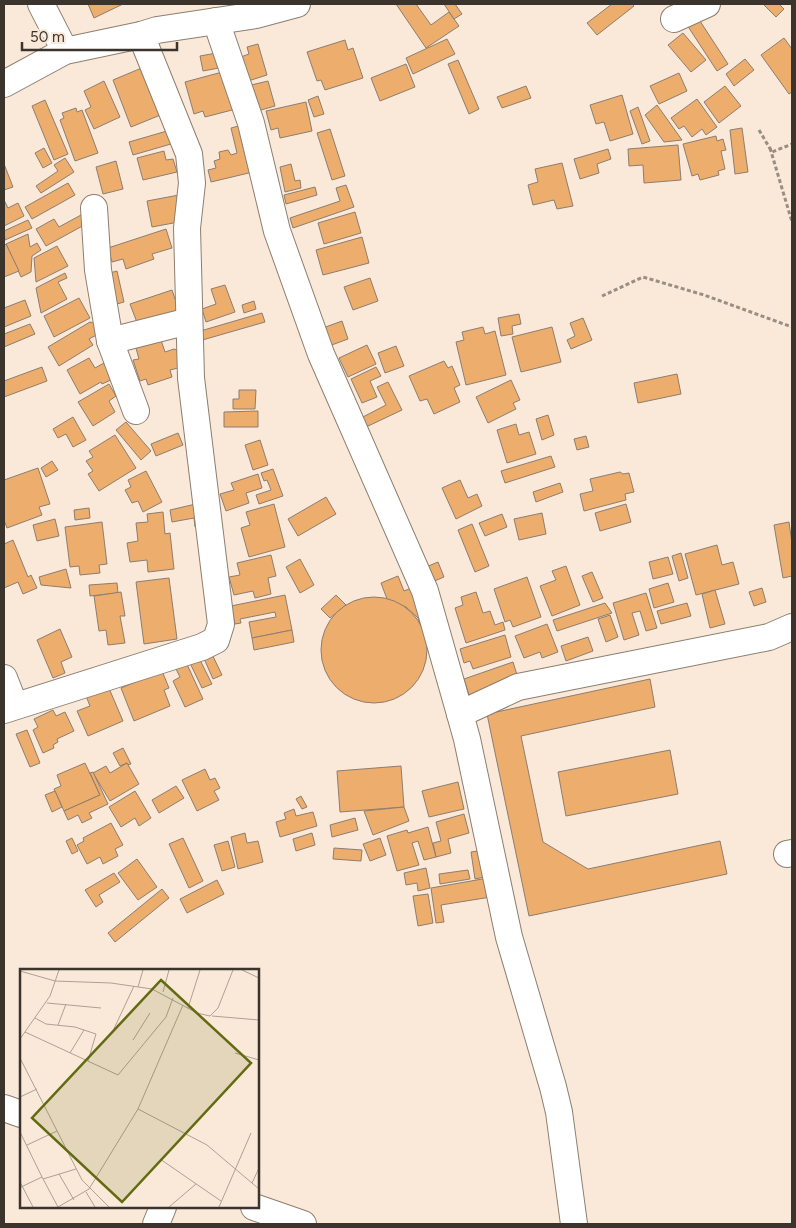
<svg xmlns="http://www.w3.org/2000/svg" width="796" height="1228" font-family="Figtree,sans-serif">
  <rect width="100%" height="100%" fill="#fae9d9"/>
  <!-- building -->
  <g fill="#ecad6d" stroke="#8d7d6f">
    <path d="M 88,4 L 123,4 L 94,18 Z"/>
    <path d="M 396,4 L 416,4 L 431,25 L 449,12 L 459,26 L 426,48 Z"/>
    <path d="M 444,4 L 455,4 L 462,14 L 454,19 Z"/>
    <path d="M 612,4 L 632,4 L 634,6 L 597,35 L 587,23 Z"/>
    <path d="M 763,4 L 779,4 L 784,9 L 776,17 Z"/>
    <path d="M 698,18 L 728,64 L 717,71 L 687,25 Z"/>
    <path d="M 683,33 L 706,60 L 691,72 L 668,45 Z"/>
    <path d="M 784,38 L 792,49 L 792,92 L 789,94 L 761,55 Z"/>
    <path d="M 447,39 L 455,54 L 413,74 L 406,58 Z"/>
    <path d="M 345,40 L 348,50 L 353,48 L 363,78 L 325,90 L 321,80 L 317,81 L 307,52 Z"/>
    <path d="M 258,44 L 267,75 L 245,82 L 238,58 L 249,54 L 247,47 Z"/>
    <path d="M 222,52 L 224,67 L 203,71 L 200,56 Z"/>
    <path d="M 745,59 L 754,70 L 734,86 L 726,74 Z"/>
    <path d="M 458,60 L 479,109 L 469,114 L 448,64 Z"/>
    <path d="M 406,64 L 415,87 L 380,101 L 371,78 Z"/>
    <path d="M 144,67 L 163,114 L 131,127 L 113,80 Z"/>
    <path d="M 226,71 L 236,109 L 205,117 L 203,111 L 194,114 L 185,82 Z"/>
    <path d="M 679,73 L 687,91 L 659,104 L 650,86 Z"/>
    <path d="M 104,81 L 120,117 L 94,129 L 85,110 L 91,107 L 84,91 Z"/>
    <path d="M 268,81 L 275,106 L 254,112 L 247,86 Z"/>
    <path d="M 526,86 L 531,98 L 502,108 L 497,97 Z"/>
    <path d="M 725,86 L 741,106 L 719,123 L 704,102 Z"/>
    <path d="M 622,95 L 633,134 L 610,141 L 604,122 L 596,124 L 590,105 Z"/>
    <path d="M 318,96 L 324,114 L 314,117 L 308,100 Z"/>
    <path d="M 697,99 L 717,127 L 706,135 L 702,129 L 692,137 L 684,126 L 679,129 L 671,118 Z"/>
    <path d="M 45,100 L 68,154 L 54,160 L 32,106 Z"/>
    <path d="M 306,102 L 312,131 L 280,138 L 278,128 L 271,130 L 266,111 Z"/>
    <path d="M 657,105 L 682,140 L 664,142 L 645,115 Z"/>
    <path d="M 638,107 L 650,141 L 642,144 L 630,111 Z"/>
    <path d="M 76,108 L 77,112 L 82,110 L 98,153 L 75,161 L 60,120 L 64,118 L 62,113 Z"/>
    <path d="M 246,124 L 257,171 L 211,182 L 208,170 L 216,168 L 214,161 L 220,159 L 219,152 L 228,150 L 231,155 L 237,153 L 231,128 Z"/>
    <path d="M 742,128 L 748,172 L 735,174 L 730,130 Z"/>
    <path d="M 330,129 L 345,176 L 332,180 L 317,133 Z"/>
    <path d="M 167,131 L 171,144 L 133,155 L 129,142 Z"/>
    <path d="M 716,136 L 717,141 L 723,139 L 726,150 L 721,151 L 725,169 L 718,171 L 719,175 L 700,180 L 698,174 L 692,176 L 683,144 Z"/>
    <path d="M 678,145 L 681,180 L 644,183 L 643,165 L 629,166 L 628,149 Z"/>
    <path d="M 44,148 L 52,163 L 43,168 L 35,153 Z"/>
    <path d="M 608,149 L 611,159 L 597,164 L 599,173 L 580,179 L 574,159 Z"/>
    <path d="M 164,151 L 166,160 L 173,159 L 177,172 L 143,180 L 137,158 Z"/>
    <path d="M 65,158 L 74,172 L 41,193 L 36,186 L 58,171 L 54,165 Z"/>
    <path d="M 116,161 L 123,189 L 103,194 L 96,167 Z"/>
    <path d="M 562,163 L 573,206 L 557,209 L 554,200 L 533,205 L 528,185 L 538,182 L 535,169 Z"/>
    <path d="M 4,164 L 13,187 L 4,190 Z"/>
    <path d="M 291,164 L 295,181 L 300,180 L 301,188 L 285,192 L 280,167 Z"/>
    <path d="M 68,183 L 75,195 L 32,219 L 25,207 Z"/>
    <path d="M 346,185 L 354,207 L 293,228 L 290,218 L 340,201 L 336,188 Z"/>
    <path d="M 315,187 L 317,195 L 286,204 L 284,195 Z"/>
    <path d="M 179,195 L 184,221 L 152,227 L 147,201 Z"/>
    <path d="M 4,200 L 8,208 L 18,203 L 24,216 L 4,226 Z"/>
    <path d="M 355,212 L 361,233 L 324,244 L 318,223 Z"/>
    <path d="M 81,215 L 86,224 L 46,246 L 36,229 L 54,219 L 59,227 Z"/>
    <path d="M 28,220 L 32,228 L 5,240 L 4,231 Z"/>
    <path d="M 166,229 L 172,248 L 152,254 L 154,259 L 126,269 L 123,259 L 112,262 L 108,248 Z"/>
    <path d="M 28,234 L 30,247 L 37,243 L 41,250 L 32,256 L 31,272 L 21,277 L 6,244 Z"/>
    <path d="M 362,237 L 369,263 L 323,275 L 316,250 Z"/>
    <path d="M 6,244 L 19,271 L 4,277 L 4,246 Z"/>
    <path d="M 57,246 L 68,266 L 36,282 L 34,258 Z"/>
    <path d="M 117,271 L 124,302 L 113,305 L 106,274 Z"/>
    <path d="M 65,273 L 67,278 L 58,282 L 67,299 L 41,313 L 36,288 Z"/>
    <path d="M 370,278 L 378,301 L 353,310 L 344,287 Z"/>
    <path d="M 225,285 L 235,312 L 206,322 L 202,309 L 216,304 L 211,289 Z"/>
    <path d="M 172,290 L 179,311 L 138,325 L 130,304 Z"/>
    <path d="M 79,298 L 90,318 L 54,337 L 44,316 Z"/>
    <path d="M 25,300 L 31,316 L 4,327 L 4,308 Z"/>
    <path d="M 254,301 L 256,309 L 244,313 L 242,305 Z"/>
    <path d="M 262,313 L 265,322 L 199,341 L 197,332 Z"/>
    <path d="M 519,314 L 521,324 L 512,326 L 513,334 L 501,336 L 498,318 Z"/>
    <path d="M 583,318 L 592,340 L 571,349 L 567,340 L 575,336 L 570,323 Z"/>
    <path d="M 342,321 L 348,339 L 329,346 L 323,328 Z"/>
    <path d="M 90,322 L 97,324 L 100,333 L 89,339 L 93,345 L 59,366 L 48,347 Z"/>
    <path d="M 30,324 L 35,334 L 4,347 L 4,334 Z"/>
    <path d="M 483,327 L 485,334 L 495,331 L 506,375 L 466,385 L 456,342 L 464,340 L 462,332 Z"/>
    <path d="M 552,327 L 561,362 L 521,372 L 512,337 Z"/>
    <path d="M 159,334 L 165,352 L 174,349 L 180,351 L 178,368 L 170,370 L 172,377 L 148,385 L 146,379 L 140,381 L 133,360 L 139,359 L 134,341 Z"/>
    <path d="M 367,345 L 376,364 L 348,377 L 339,358 Z"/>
    <path d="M 396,346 L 404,366 L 385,373 L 378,353 Z"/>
    <path d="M 89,358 L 95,368 L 104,363 L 113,379 L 102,384 L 101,382 L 80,394 L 67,370 Z"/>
    <path d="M 444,361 L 448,368 L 452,366 L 460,385 L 454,388 L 460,402 L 434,414 L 427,399 L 420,401 L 409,376 Z"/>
    <path d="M 42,367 L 47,381 L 4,397 L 4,381 Z"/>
    <path d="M 376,367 L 381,376 L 370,381 L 377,397 L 362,403 L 351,379 Z"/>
    <path d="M 677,374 L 681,394 L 638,403 L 634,383 Z"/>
    <path d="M 511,380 L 520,400 L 513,403 L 516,409 L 488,423 L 476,397 Z"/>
    <path d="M 388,382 L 402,410 L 366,427 L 361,418 L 386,405 L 377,387 Z"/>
    <path d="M 109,384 L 116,396 L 109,401 L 115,412 L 93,426 L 78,402 Z"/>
    <path d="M 239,390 L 256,390 L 255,409 L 233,409 L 233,399 L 239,399 Z"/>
    <path d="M 258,411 L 258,427 L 224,427 L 224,412 Z"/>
    <path d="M 548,415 L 554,435 L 542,440 L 536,419 Z"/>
    <path d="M 73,417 L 86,440 L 73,447 L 66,434 L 58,438 L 53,429 Z"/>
    <path d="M 126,422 L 151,451 L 141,460 L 116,430 Z"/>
    <path d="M 516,424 L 519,435 L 529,432 L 536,454 L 507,463 L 497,430 Z"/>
    <path d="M 178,433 L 183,445 L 156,456 L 151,444 Z"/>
    <path d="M 115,435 L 136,468 L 99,491 L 88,474 L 93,471 L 86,461 L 93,457 L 89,451 Z"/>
    <path d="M 586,436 L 589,447 L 577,450 L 574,439 Z"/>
    <path d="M 260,440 L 268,465 L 253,470 L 245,445 Z"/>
    <path d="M 551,456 L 555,467 L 505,483 L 501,471 Z"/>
    <path d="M 52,461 L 58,470 L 46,477 L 41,468 Z"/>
    <path d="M 38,468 L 50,504 L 39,507 L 42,515 L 7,528 L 4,520 L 4,480 Z"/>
    <path d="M 273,469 L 283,496 L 259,504 L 256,495 L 271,490 L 267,480 L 264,481 L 261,473 Z"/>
    <path d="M 146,471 L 162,502 L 143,512 L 138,501 L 132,503 L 125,490 L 131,487 L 128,480 Z"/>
    <path d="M 620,472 L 623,474 L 629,473 L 634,492 L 625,494 L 626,500 L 584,511 L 580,494 L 593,491 L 590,479 Z"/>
    <path d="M 258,474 L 262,488 L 246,493 L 249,503 L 226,511 L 220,494 L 234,490 L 231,483 Z"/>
    <path d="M 460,480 L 468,498 L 477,494 L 482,506 L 456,519 L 442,488 Z"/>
    <path d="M 560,483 L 563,492 L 536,502 L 533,492 Z"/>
    <path d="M 326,497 L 336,514 L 298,536 L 288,519 Z"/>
    <path d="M 200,503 L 204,525 L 195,527 L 194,518 L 172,522 L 170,510 Z"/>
    <path d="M 274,504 L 285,547 L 249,557 L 241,528 L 250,525 L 246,512 Z"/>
    <path d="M 626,504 L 631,522 L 600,531 L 595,513 Z"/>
    <path d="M 89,508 L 90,518 L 75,520 L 74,510 Z"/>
    <path d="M 163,512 L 165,534 L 170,533 L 174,569 L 148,572 L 147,560 L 130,562 L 127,543 L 138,541 L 136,523 L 148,522 L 147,514 Z"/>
    <path d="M 542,513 L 546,534 L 519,540 L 514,519 Z"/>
    <path d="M 502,514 L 507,527 L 485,536 L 479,523 Z"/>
    <path d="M 55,519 L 59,536 L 37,541 L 33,525 Z"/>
    <path d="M 102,522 L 107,564 L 99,565 L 100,573 L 80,575 L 79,566 L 70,567 L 65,527 Z"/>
    <path d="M 789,522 L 792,543 L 792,576 L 783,578 L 774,525 Z"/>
    <path d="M 472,524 L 489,566 L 475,572 L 458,530 Z"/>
    <path d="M 13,540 L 28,577 L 31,575 L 37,588 L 23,594 L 18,582 L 4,588 L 4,544 Z"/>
    <path d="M 717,545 L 722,565 L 733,562 L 739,584 L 696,595 L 685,554 Z"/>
    <path d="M 681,553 L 688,578 L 679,581 L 672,556 Z"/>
    <path d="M 271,555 L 276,576 L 268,578 L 271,594 L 255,598 L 253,591 L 234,595 L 229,577 L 240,575 L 237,563 Z"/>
    <path d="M 668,557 L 673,574 L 653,579 L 649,562 Z"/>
    <path d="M 300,559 L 314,585 L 300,593 L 286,567 Z"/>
    <path d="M 438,562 L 444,577 L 432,582 L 426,567 Z"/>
    <path d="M 566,566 L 580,605 L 552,616 L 540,586 L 556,580 L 552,571 Z"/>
    <path d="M 66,569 L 71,588 L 41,585 L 39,577 Z"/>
    <path d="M 592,572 L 603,598 L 593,602 L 582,576 Z"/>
    <path d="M 398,576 L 404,591 L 414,587 L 428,644 L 418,618 L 406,607 L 387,599 L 381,583 Z"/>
    <path d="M 527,577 L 541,617 L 513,627 L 510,620 L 505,622 L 494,589 Z"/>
    <path d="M 169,578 L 177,639 L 144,644 L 136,582 Z"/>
    <path d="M 117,583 L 118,593 L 90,596 L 89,585 Z"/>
    <path d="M 668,583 L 674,602 L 654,608 L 649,589 Z"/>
    <path d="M 762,588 L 766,602 L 754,606 L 749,592 Z"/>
    <path d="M 715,590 L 725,624 L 710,628 L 702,594 Z"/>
    <path d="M 121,592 L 125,616 L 120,616 L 125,643 L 108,645 L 106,630 L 99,631 L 94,596 Z"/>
    <path d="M 476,592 L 483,613 L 490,611 L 495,625 L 503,622 L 505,630 L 466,643 L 455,608 L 463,605 L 461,597 Z"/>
    <path d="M 646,593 L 657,628 L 646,631 L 640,611 L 632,613 L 639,635 L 624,640 L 613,603 Z"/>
    <path d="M 285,595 L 292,630 L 252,638 L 249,622 L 276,617 L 275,612 L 240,619 L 241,623 L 235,624 L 231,606 Z"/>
    <path d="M 336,595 L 346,605 L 330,618 L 321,609 Z"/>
    <circle cx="374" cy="650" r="53"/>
    <path d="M 605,603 L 612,613 L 557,631 L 553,620 Z"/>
    <path d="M 687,603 L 691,616 L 661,624 L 657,611 Z"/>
    <path d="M 610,615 L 618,637 L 606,642 L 598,619 Z"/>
    <path d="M 547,624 L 558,652 L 542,658 L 540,652 L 524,658 L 515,636 Z"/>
    <path d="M 60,629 L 72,657 L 61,662 L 65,673 L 53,678 L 37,640 Z"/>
    <path d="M 292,630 L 294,642 L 254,650 L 252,638 Z"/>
    <path d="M 505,635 L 511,657 L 473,669 L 470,661 L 464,663 L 460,649 Z"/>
    <path d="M 588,637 L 593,651 L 566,661 L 561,646 Z"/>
    <path d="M 210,650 L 222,675 L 213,679 L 202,654 Z"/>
    <path d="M 197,654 L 212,684 L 202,688 L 188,659 Z"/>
    <path d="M 185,660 L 203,699 L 185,707 L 173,681 L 180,677 L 174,665 Z"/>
    <path d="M 513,662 L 518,678 L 469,695 L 464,679 Z"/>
    <path d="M 162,671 L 169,688 L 164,690 L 170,706 L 134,721 L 121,688 Z"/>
    <path d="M 650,679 L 655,707 L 521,736 L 543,842 L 588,869 L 720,841 L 727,874 L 529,916 L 487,714 Z"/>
    <path d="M 108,686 L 123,721 L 88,736 L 77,711 L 90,706 L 86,696 Z"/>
    <path d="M 53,710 L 56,716 L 65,712 L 74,731 L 57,739 L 58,742 L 53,745 L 54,748 L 43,753 L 33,730 L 38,727 L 34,719 Z"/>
    <path d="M 27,730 L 40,763 L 30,767 L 16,734 Z"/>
    <path d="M 123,748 L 131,764 L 127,765 L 127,763 L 120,766 L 113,753 Z"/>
    <path d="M 670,750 L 678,794 L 566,816 L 558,772 Z"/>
    <path d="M 85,763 L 100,795 L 64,811 L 54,789 L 61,786 L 57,775 Z"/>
    <path d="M 127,763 L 139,784 L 110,801 L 93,773 L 106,766 L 110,773 Z"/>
    <path d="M 401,766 L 404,807 L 340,812 L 337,771 Z"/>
    <path d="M 205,769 L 210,780 L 215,778 L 220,788 L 214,791 L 219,800 L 197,811 L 182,780 Z"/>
    <path d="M 93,772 L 108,804 L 89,813 L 92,818 L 82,823 L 78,815 L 68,820 L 64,811 L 100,795 L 90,773 Z"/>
    <path d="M 458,782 L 464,809 L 429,817 L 422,791 Z"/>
    <path d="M 176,786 L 184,798 L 159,813 L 152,800 Z"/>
    <path d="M 55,791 L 62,807 L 52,812 L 45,795 Z"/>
    <path d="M 135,791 L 151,818 L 139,826 L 135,818 L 121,827 L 109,807 Z"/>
    <path d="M 301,796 L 307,807 L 302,809 L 296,799 Z"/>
    <path d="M 404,807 L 409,821 L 373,835 L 364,811 Z"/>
    <path d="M 294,809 L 296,816 L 313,812 L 317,826 L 280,837 L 276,822 L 286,819 L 284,813 Z"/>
    <path d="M 464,814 L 469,833 L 448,839 L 451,853 L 436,857 L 433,843 L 441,841 L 436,822 Z"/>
    <path d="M 355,818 L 358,830 L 332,837 L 330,825 Z"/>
    <path d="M 111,823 L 123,845 L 115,849 L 118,856 L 103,864 L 100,857 L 87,864 L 77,845 L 84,841 L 83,838 Z"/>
    <path d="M 428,827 L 436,857 L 424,860 L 418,841 L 412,843 L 419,865 L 397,871 L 387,836 L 407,830 L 408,833 Z"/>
    <path d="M 245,833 L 247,843 L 258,841 L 263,862 L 238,869 L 231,837 Z"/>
    <path d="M 312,833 L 315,845 L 296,851 L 293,839 Z"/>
    <path d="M 72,838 L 78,851 L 72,854 L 66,841 Z"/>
    <path d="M 183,838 L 203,881 L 189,888 L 169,844 Z"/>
    <path d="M 380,838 L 386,855 L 370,861 L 363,844 Z"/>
    <path d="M 228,841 L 235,867 L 222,871 L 214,845 Z"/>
    <path d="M 334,848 L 362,850 L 361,861 L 333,859 Z"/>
    <path d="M 484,850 L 489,876 L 475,879 L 471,852 Z"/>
    <path d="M 137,859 L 157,887 L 138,900 L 118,873 Z"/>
    <path d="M 426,868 L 430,888 L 418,891 L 417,883 L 406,885 L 404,873 Z"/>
    <path d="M 468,870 L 470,879 L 440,884 L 439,874 Z"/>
    <path d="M 114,873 L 120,882 L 99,895 L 103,902 L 96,907 L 85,890 Z"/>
    <path d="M 488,878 L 491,897 L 441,905 L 444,922 L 436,923 L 431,888 Z"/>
    <path d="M 217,880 L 224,894 L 187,913 L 180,899 Z"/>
    <path d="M 162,889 L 169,898 L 115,942 L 108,933 Z"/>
    <path d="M 428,894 L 433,923 L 418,926 L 413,896 Z"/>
  </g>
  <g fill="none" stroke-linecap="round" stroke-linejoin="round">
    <!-- minor casing -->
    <g stroke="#8d7e6f" stroke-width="28">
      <g id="minor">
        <path d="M 41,4 L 65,51"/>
        <path d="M 674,19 L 707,4"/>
        <path d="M 216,21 L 251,123 L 277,231 L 321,354 L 425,591 L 460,714"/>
        <path d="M 4,84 L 65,51 L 141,35 L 157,30 L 256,15 L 297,4"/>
        <path d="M 94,208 L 98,270 L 110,341 L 136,411"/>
        <path d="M 110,341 L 189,321"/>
        <path d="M 4,678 L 15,706"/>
        <path d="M 4,710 L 202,647 L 216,640 L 221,624 L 191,378 L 187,228 L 192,183 L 189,154 L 141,35"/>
        <path d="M 787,854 L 792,853"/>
        <path d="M 4,1108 L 21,1114"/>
        <path d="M 254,1207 L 303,1224"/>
        <path d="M 156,1224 L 163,1207"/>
        <path d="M 574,1224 L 559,1112 L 553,1087 L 509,937 L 467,739 L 460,714 L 518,687 L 769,637 L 792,627"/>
      </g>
    </g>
    <!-- path -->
    <g stroke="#998e83" stroke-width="3" stroke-dasharray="4 2.5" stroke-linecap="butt">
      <path d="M 759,130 L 772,152 L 792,144"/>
      <path d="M 770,148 L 792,222"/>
      <path d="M 602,296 L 643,277 L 704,295 L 792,327"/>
    </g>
    <!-- minor -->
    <use href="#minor" stroke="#fff" stroke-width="26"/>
  </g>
  <!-- overview -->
  <g transform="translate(20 969)">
    <rect width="239" height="239" fill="#fae9d9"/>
    <path fill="none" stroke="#ada194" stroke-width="1" d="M 222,1 L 239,9M 0,2 L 35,12 L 91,14 L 132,20 L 177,44 L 190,47 L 198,39 L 213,1M 118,18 L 123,1M 143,23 L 149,1M 27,34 L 81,39M 168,39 L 180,1M 192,47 L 239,51M 15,49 L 26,55 L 55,58 L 76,65 L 68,92M 38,56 L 46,35M 5,63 L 98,106 L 146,48 L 153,29M 92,64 L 114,17M 0,70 L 30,27 L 39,1M 113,71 L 130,44M 50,84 L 64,61M 215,84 L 239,91M 0,89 L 62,211 L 89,238M 0,128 L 17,120M 118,140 L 163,36M 0,163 L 22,208 L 38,238 L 69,220 L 118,140 L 187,176 L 239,220M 7,176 L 37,162M 140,190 L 201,232M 39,205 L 54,231M 23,210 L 56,200M 0,213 L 13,238M 232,214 L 239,199M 1,218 L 22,208M 66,223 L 75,238M 149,238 L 176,215M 199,238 L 231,164"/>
    <path fill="#636b11" fill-opacity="0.15" stroke="#636b11" stroke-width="2.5" d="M 141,11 L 231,94 L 102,233 L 12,149 Z"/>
    <rect width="239" height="239" fill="none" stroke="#3a342d" stroke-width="2.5"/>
  </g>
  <!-- border -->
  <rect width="796" height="1228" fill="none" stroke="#3a342d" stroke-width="10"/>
  <!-- scale -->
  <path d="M22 42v8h155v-8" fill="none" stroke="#3a342d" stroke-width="2.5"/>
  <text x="30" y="42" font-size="15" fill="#3a342d" stroke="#fae9d9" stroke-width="4" paint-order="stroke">50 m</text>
</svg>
